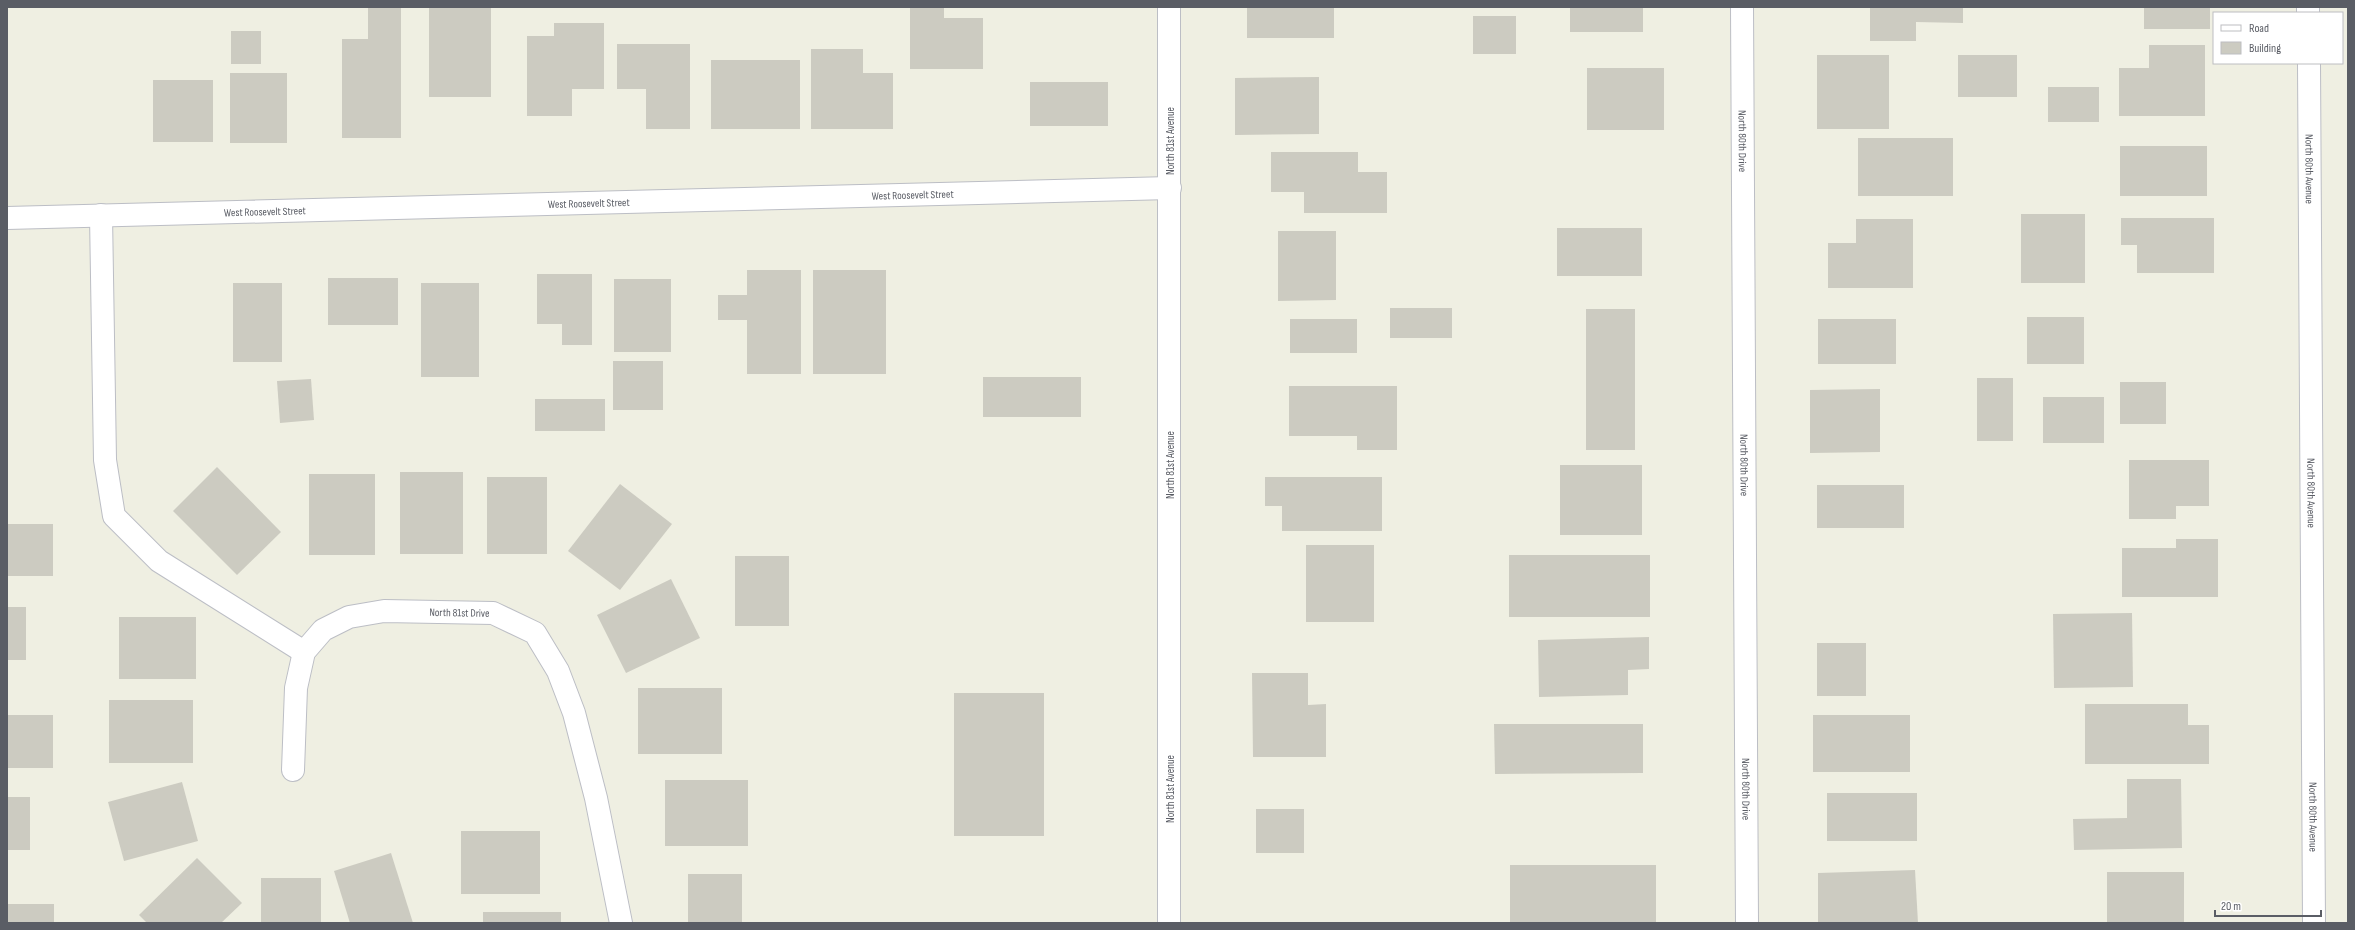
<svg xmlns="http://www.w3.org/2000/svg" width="2355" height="930" font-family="'Sofia Sans Condensed',sans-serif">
  <rect width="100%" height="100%" fill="#efefe2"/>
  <!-- building -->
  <g fill="#cccbc1">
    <path d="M 368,7 L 401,7 L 401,138 L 342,138 L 342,39 L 368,39 Z"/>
    <rect x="429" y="7" width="62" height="90"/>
    <path d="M 910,7 L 944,7 L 944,18 L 983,18 L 983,69 L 910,69 Z"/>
    <rect x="1247" y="7" width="87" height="31"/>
    <rect x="1570" y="7" width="73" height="25"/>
    <path d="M 1870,7 L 1963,7 L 1963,23 L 1916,22 L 1916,41 L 1870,41 Z"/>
    <rect x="2144" y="7" width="66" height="22"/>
    <rect x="1473" y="16" width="43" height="38"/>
    <path d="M 554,23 L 604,23 L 604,89 L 572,89 L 572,116 L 527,116 L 527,36 L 554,36 Z"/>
    <rect x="231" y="31" width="30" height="33"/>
    <path d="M 617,44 L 690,44 L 690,129 L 646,129 L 646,89 L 617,89 Z"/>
    <path d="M 2149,45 L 2205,45 L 2205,116 L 2119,116 L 2119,68 L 2149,68 Z"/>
    <path d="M 811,49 L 863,49 L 863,73 L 893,73 L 893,129 L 811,129 Z"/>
    <rect x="1817" y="55" width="72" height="74"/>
    <rect x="1958" y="55" width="59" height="42"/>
    <rect x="711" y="60" width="89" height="69"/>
    <rect x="1587" y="68" width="77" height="62"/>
    <rect x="230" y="73" width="57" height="70"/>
    <path d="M 1319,77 L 1319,134 L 1235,135 L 1235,78 Z"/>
    <rect x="153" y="80" width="60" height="62"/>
    <rect x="1030" y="82" width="78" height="44"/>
    <rect x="2048" y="87" width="51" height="35"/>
    <rect x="1858" y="138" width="95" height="58"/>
    <rect x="2120" y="146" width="87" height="50"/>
    <path d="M 1271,152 L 1358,152 L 1358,172 L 1387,172 L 1387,213 L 1304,213 L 1304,192 L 1271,192 Z"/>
    <rect x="2021" y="214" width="64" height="69"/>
    <path d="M 2121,218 L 2214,218 L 2214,273 L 2137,273 L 2137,245 L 2121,245 Z"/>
    <path d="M 1856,219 L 1913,219 L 1913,288 L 1828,288 L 1828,243 L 1856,243 Z"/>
    <rect x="1557" y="228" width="85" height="48"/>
    <path d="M 1278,231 L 1336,231 L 1336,300 L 1278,301 Z"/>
    <path d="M 747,270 L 801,270 L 801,374 L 747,374 L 747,320 L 718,320 L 718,295 L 747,295 Z"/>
    <rect x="813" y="270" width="73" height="104"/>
    <path d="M 537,274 L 592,274 L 592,345 L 562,345 L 562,324 L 537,324 Z"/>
    <rect x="328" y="278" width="70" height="47"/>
    <rect x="614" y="279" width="57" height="73"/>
    <rect x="233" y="283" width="49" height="79"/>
    <rect x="421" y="283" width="58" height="94"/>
    <rect x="1390" y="308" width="62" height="30"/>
    <rect x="1586" y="309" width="49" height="141"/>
    <rect x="2027" y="317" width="57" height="47"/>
    <rect x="1290" y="319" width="67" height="34"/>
    <rect x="1818" y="319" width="78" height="45"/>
    <rect x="613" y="361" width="50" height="49"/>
    <rect x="983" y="377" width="98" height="40"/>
    <rect x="1977" y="378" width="36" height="63"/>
    <path d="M 311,379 L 314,420 L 280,423 L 277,381 Z"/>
    <rect x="2120" y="382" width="46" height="42"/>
    <path d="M 1289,386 L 1397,386 L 1397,450 L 1357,450 L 1357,436 L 1289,436 Z"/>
    <path d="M 1880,389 L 1880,452 L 1810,453 L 1810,390 Z"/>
    <rect x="2043" y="397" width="61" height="46"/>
    <rect x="535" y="399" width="70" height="32"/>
    <path d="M 2129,460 L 2209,460 L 2209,506 L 2176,506 L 2176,519 L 2129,519 Z"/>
    <rect x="1560" y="465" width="82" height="70"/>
    <path d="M 217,467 L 281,532 L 237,575 L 173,511 Z"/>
    <rect x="400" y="472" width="63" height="82"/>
    <rect x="309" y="474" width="66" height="81"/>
    <rect x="487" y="477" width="60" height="77"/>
    <path d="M 1265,477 L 1382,477 L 1382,531 L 1282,531 L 1282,506 L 1265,506 Z"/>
    <path d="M 620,484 L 672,524 L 620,590 L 568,551 Z"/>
    <rect x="1817" y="485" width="87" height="43"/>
    <rect x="7" y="524" width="46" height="52"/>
    <path d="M 2176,539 L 2218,539 L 2218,597 L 2122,597 L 2122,548 L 2176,548 Z"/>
    <rect x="1306" y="545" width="68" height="77"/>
    <rect x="1509" y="555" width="141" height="62"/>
    <rect x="735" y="556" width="54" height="70"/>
    <path d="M 671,579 L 700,638 L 626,673 L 597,615 Z"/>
    <rect x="7" y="607" width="19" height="53"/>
    <path d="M 2132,613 L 2133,687 L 2054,688 L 2053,614 Z"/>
    <rect x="119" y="617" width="77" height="62"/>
    <path d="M 1649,637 L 1649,669 L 1628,670 L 1628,695 L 1539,697 L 1538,640 Z"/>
    <rect x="1817" y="643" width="49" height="53"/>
    <path d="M 1252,673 L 1308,673 L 1308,705 L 1326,704 L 1326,757 L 1253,757 Z"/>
    <rect x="638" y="688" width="84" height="66"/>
    <rect x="954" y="693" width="90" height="143"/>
    <rect x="109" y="700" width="84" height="63"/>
    <path d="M 2085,704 L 2188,704 L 2188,725 L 2209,725 L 2209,764 L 2085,764 Z"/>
    <rect x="7" y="715" width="46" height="53"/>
    <rect x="1813" y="715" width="97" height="57"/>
    <path d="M 1494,724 L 1643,724 L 1643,773 L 1495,774 Z"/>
    <path d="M 2127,779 L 2181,779 L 2182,848 L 2074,850 L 2073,819 L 2127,818 Z"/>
    <rect x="665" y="780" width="83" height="66"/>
    <path d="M 182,782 L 198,841 L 124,861 L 108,802 Z"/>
    <rect x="1827" y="793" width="90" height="48"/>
    <rect x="7" y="797" width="23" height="53"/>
    <rect x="1256" y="809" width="48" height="44"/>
    <rect x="461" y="831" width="79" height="63"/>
    <path d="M 391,853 L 413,923 L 350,923 L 334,871 Z"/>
    <path d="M 197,858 L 242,903 L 221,923 L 147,923 L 139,915 Z"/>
    <rect x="1510" y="865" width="146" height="58"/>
    <path d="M 1915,870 L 1918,923 L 1818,923 L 1818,873 Z"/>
    <rect x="2107" y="872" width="77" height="51"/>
    <rect x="688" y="874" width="54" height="49"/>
    <rect x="261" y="878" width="60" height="45"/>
    <rect x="7" y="904" width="47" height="19"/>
    <rect x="483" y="912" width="78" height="11"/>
  </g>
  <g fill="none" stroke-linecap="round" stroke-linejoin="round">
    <!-- minor casing -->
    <g stroke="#bcbec5" stroke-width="24">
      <g id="minor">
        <path d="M 1169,7 L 1169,923"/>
        <path id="s1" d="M 1742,7 L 1747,923"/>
        <path d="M 2308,7 L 2308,13"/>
        <path id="s2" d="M 2309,63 L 2314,923"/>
        <path d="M 101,215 L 105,460 L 114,516 L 159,561 L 304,652"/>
        <path id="s3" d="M 7,218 L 1170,188"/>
        <path id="s4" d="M 293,770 L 296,688 L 304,652 L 323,630 L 349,617 L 384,611 L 493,613 L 535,633 L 558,671 L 574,713 L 596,798 L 621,923"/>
      </g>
    </g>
    <!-- minor -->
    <use href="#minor" stroke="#fff" stroke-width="22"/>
  </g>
  <g text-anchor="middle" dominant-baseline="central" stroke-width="3" stroke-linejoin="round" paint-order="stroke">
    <!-- street labels -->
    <g font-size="11" fill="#5a5d65" stroke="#fff">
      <text transform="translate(1170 141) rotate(-90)">North 81st Avenue</text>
      <text stroke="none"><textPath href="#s1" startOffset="134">North 80th Drive</textPath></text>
      <text stroke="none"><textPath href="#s2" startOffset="106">North 80th Avenue</textPath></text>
      <text stroke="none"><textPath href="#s3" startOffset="906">West Roosevelt Street</textPath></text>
      <text stroke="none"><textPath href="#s3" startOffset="582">West Roosevelt Street</textPath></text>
      <text stroke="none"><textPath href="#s3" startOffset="258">West Roosevelt Street</textPath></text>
      <text transform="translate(1170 465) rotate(-90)">North 81st Avenue</text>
      <text stroke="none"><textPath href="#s1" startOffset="458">North 80th Drive</textPath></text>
      <text stroke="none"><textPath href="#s2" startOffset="430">North 80th Avenue</textPath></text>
      <text stroke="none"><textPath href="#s4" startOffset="288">North 81st Drive</textPath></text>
      <text transform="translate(1170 789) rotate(-90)">North 81st Avenue</text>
      <text stroke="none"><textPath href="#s1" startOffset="782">North 80th Drive</textPath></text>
      <text stroke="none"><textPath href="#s2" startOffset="754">North 80th Avenue</textPath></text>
    </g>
  </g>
  <!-- border -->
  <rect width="2355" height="930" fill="none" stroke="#5a5d65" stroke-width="16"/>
  <!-- legend -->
  <rect x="2213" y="12" width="130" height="52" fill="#ffffff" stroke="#bdbec1"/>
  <rect x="2221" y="25" width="20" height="6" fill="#ffffff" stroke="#bdbec1"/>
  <text x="2249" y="32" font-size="12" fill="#5a5d65">Road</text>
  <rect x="2221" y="42" width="20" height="12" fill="#cccbc1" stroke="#bdbec1"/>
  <text x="2249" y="52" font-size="12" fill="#5a5d65">Building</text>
  <!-- scale -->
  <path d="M2215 910v6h106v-6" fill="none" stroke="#5a5d65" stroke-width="2"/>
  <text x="2221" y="910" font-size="12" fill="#5a5d65" stroke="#ffffff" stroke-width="3" paint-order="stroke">20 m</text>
</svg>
